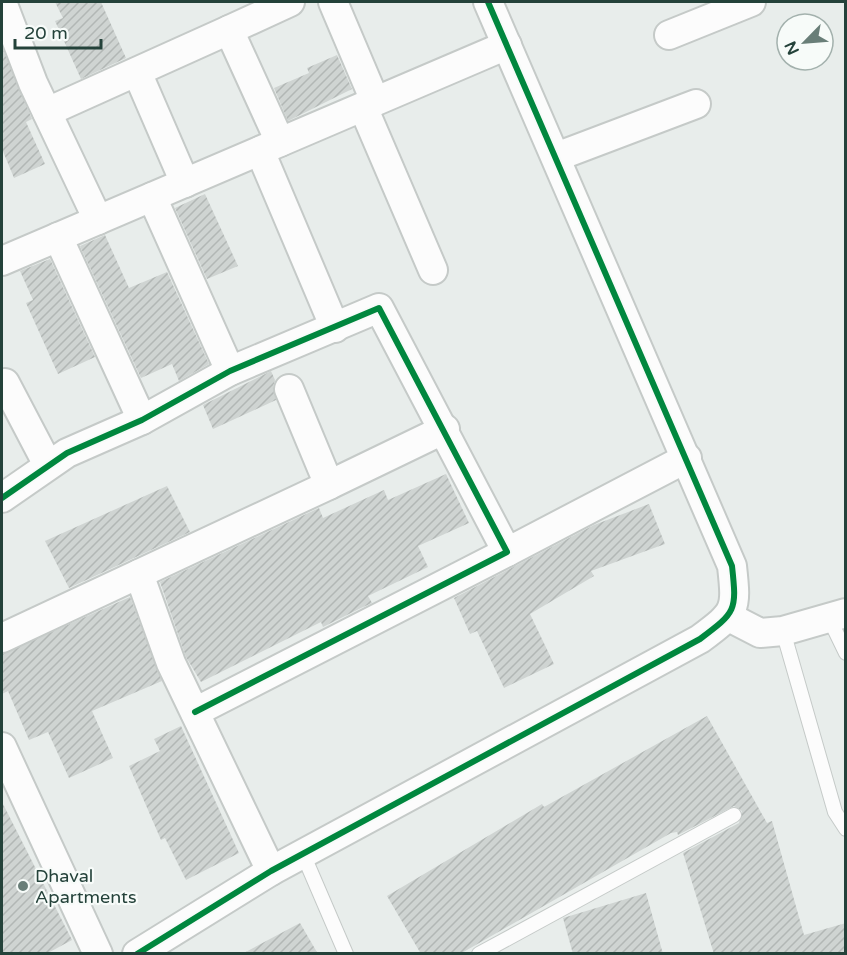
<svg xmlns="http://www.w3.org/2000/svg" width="847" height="955" font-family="'Varela Round',sans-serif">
  <defs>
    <pattern id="building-hatch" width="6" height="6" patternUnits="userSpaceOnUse" patternTransform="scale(1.5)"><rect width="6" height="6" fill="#cfd4d2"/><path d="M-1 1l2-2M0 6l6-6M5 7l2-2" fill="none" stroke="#b2b7b5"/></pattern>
  </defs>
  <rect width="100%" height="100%" fill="#e8edeb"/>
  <!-- building -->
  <g fill="url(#building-hatch)">
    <path d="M 55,2 L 101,2 L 126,58 L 81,79 L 55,21 L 63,18 Z"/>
    <path d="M 2,47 L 32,119 L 26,122 L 45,164 L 14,178 L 2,149 Z"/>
    <path d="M 337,55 L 352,89 L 288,121 L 274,88 L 309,73 L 307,68 Z"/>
    <path d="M 205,194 L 238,266 L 207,279 L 175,208 Z"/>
    <path d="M 105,235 L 129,288 L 167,272 L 209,364 L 179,381 L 172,364 L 141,378 L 80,246 Z"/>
    <path d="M 50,259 L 95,357 L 58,374 L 26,303 L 33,300 L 20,271 Z"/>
    <path d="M 271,371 L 275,380 L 273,387 L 276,400 L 213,429 L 203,405 Z"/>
    <path d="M 446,474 L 469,523 L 418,546 L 428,567 L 368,596 L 372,603 L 361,608 L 323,627 L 321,622 L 201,682 L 186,657 L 160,582 L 319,508 L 323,518 L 384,490 L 388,500 Z"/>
    <path d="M 167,486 L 190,532 L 69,588 L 45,541 Z"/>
    <path d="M 649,504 L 665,544 L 591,571 L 594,576 L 530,614 L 554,664 L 504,688 L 477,631 L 470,634 L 454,598 L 594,525 Z"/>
    <path d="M 130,597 L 162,681 L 92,711 L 113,758 L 69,778 L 48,732 L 29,740 L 8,691 L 2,694 L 2,654 Z"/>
    <path d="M 707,716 L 767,823 L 772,821 L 804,935 L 846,923 L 846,954 L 714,954 L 683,853 L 739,823 L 742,811 L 734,806 L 678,835 L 677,832 L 671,833 L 460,954 L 421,954 L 387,896 L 542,804 L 544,807 Z"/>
    <path d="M 181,726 L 239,853 L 186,880 L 165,838 L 161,840 L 129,766 L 160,751 L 154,739 Z"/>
    <path d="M 2,802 L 72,940 L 46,954 L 2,954 Z"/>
    <path d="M 646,893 L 663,954 L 573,954 L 563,918 Z"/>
    <path d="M 300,923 L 318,954 L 242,954 Z"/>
  </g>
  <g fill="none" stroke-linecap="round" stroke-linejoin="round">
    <!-- service casing -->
    <g stroke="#c5cac8" stroke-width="16">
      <g id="service">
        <path d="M 829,618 L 846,653"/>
        <path d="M 783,631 L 835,812 L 846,829"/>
        <path d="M 303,854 L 346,954"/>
        <path d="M 479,954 L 734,815"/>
      </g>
    </g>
    <!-- minor casing -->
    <g stroke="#c5cac8" stroke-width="32">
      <g id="minor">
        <path d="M 2,2 L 33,83 L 98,220"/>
        <path d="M 333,2 L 375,101"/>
        <path d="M 669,35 L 751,2"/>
        <path d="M 137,72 L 185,183"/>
        <path d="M 363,107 L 433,270"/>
        <path d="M 47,112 L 229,30"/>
        <path d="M 280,142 L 229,30 L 290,2"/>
        <path d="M 260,151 L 335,328"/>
        <path d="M 556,157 L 696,104"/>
        <path d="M 152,197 L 230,371"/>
        <path d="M 58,237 L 142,420"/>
        <path d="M 2,261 L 507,45"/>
        <path d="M 5,383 L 48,465"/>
        <path d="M 329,485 L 445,429"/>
        <path d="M 2,498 L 67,453 L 142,420 L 230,371 L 379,308 L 507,552 L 195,712"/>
        <path d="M 507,552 L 687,458"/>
        <path d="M 139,574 L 171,663 L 271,871"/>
        <path d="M 729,617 L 760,633 L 783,631 L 846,613"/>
        <path d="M 2,638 L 329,485 L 289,389"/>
        <path d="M 2,747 L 98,954"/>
        <path d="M 137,954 L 271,871 L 700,639 C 736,612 737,611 732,566 L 488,2"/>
      </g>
    </g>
    <!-- service -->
    <use href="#service" stroke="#fcfcfc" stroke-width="14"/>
    <!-- minor -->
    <use href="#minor" stroke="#fcfcfc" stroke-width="28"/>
    <!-- cycleway casing -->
    <g stroke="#f7fbf9" stroke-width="10">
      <g id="cycleway">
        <path d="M 2,498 L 67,453 L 142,420 L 230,371 L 379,308 L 507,552 L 195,712"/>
        <path d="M 137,954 L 271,871 L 700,639 C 736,612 737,611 732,566 L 488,2"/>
      </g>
    </g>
    <!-- cycleway -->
    <use href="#cycleway" stroke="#00873e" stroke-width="6"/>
  </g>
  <!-- markers -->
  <circle fill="#697e78" stroke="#f7fbf9" stroke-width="2" cx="23" cy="886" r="6"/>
  <g text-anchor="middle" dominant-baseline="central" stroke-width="4.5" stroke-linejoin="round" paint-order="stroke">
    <!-- poi labels -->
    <g font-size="18" fill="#24423a" stroke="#f7fbf9" text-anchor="start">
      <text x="35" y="876">Dhaval<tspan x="35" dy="21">Apartments</tspan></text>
    </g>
  </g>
  <!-- border -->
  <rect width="847" height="955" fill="none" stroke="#24423a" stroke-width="6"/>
  <!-- north arrow -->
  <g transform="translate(805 42) rotate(245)"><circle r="28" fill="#f7fbf9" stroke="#a3b1ad" stroke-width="1.5"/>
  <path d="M0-4.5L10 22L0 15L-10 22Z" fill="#697e78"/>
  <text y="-9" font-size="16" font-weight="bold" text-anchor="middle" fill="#24423a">N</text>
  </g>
  <!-- scale -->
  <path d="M15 39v9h86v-9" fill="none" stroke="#24423a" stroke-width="3"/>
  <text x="24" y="39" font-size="18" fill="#24423a" stroke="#f7fbf9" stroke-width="4.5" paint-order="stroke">20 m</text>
</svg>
